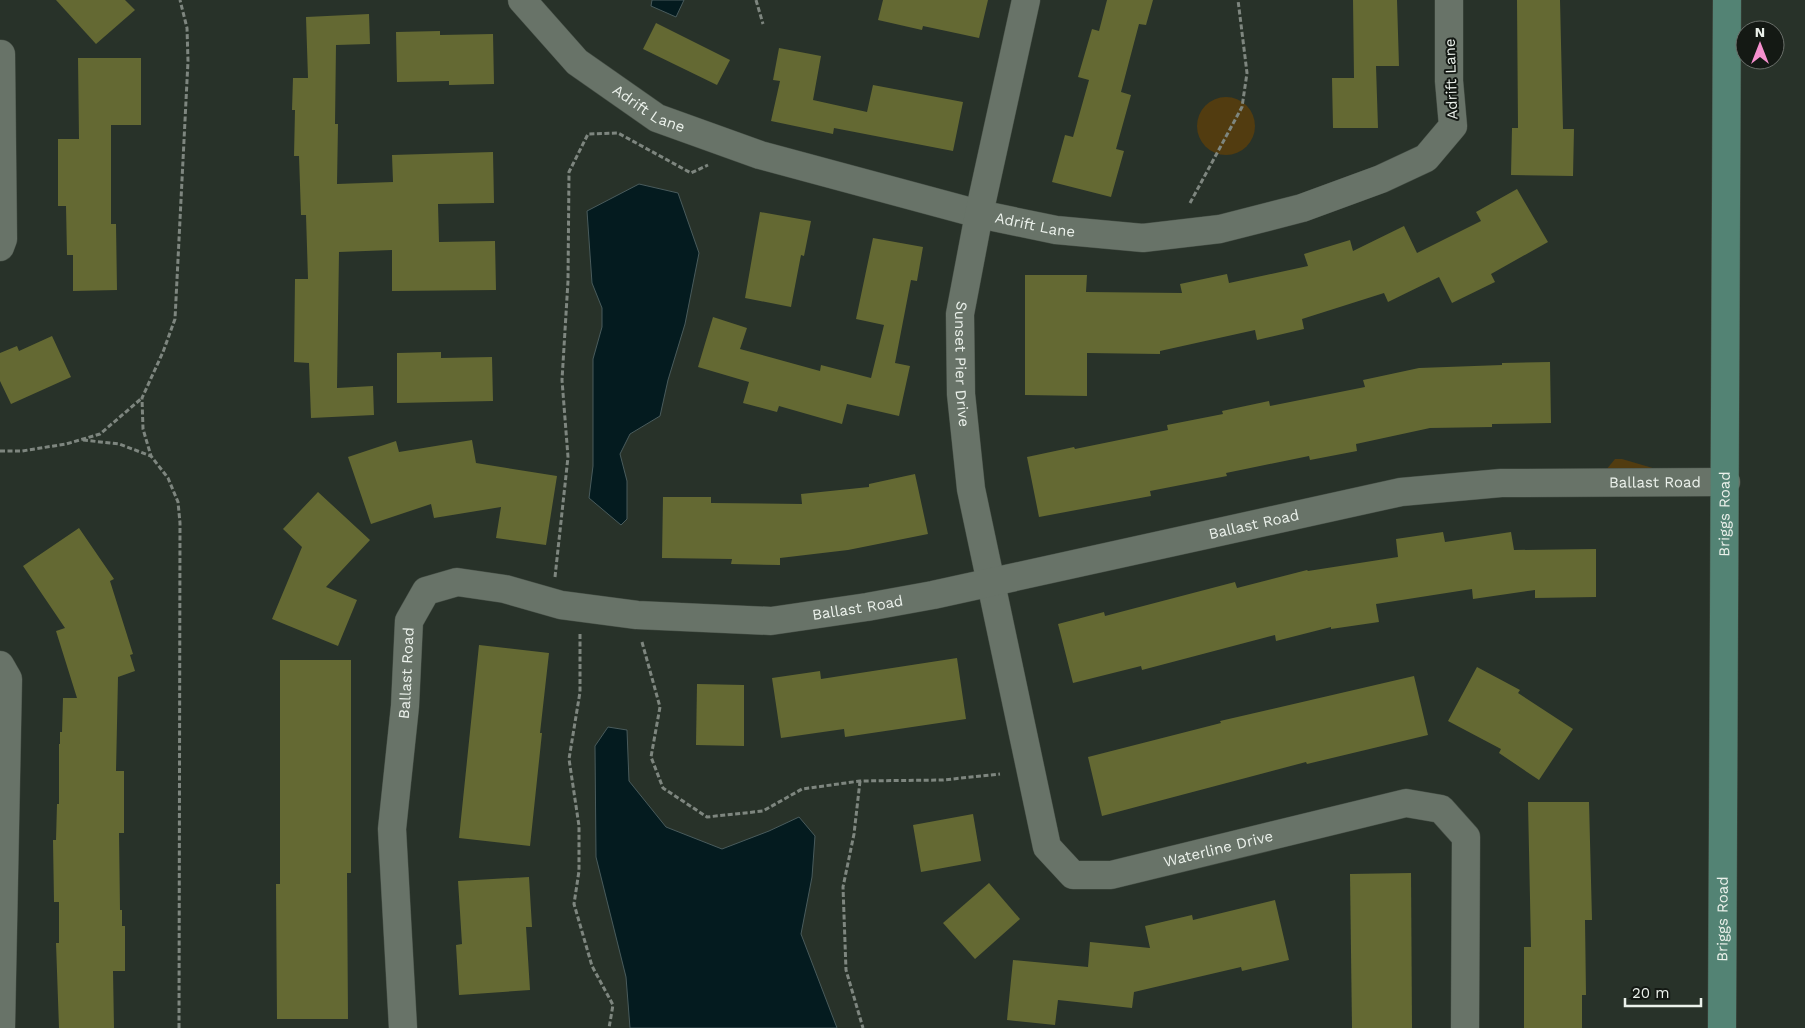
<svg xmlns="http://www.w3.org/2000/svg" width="1805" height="1028" font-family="'Work Sans',sans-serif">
  <rect width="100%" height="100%" fill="#283229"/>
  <!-- green -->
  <g fill="#523c10">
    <circle cx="1226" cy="126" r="29"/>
    <path d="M 1615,459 L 1622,459 L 1656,469 L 1606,470 Z"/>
  </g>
  <!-- water -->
  <g fill="#041b1f" stroke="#495b5c">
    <path d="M 652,0 L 684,0 L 676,17 L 651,6 Z"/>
    <path d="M 639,184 L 678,193 L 699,253 L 685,324 L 668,380 L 660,416 L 630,434 L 620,454 L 627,481 L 627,519 L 621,525 L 589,498 L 593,466 L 593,359 L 602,327 L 602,308 L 592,283 L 587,211 Z"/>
    <path d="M 608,727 L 627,730 L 629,781 L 666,827 L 722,849 L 769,831 L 799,817 L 815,836 L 812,877 L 801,934 L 837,1028 L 630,1028 L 626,977 L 596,857 L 595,746 Z"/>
  </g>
  <!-- building -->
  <g fill="#646933">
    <path d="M 56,0 L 125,0 L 135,10 L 96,44 Z"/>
    <path d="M 883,0 L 988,0 L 979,38 L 923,26 L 922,30 L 878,20 Z"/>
    <path d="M 1107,0 L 1153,0 L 1146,25 L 1139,24 L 1121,92 L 1131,95 L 1116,149 L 1124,151 L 1111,197 L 1052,182 L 1065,135 L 1073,137 L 1089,80 L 1078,77 L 1092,29 L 1099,31 Z"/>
    <path d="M 1353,0 L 1397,0 L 1399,66 L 1376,66 L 1378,128 L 1333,128 L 1332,78 L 1354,78 Z"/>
    <path d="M 1517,0 L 1560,0 L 1563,129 L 1574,129 L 1573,176 L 1511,175 L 1512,128 L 1518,128 Z"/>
    <path d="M 369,14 L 370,44 L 336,45 L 335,124 L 338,124 L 337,184 L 393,182 L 392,155 L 493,152 L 494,203 L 438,204 L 439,242 L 495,241 L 496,290 L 392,291 L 392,250 L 339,252 L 337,388 L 373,386 L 374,415 L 311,418 L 309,363 L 294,362 L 295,279 L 308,279 L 306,215 L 301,215 L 299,156 L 294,156 L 295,110 L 292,110 L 293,78 L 308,78 L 306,17 Z"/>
    <path d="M 656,23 L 730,60 L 717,85 L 643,49 Z"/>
    <path d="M 440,31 L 440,35 L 493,34 L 494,84 L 449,85 L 449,81 L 397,82 L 396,32 Z"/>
    <path d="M 779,48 L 821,56 L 813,100 L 867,112 L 873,85 L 963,102 L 953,151 L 834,128 L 833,134 L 771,121 L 780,81 L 773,80 Z"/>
    <path d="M 78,58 L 141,58 L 141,125 L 111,125 L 111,224 L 116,224 L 117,290 L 73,291 L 73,255 L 67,255 L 66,206 L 58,206 L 58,139 L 79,139 Z"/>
    <path d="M 1517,189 L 1548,242 L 1491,274 L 1495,282 L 1452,303 L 1439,277 L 1388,302 L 1384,293 L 1302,319 L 1304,329 L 1257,340 L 1255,330 L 1160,351 L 1160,354 L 1087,353 L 1087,396 L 1025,395 L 1025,275 L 1087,275 L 1086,292 L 1182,293 L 1180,284 L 1227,274 L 1229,283 L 1308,266 L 1304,254 L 1350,240 L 1353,251 L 1404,226 L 1417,253 L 1481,221 L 1476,212 Z"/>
    <path d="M 760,212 L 811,221 L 804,256 L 801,255 L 791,307 L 745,298 Z"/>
    <path d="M 873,238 L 923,247 L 917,281 L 911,280 L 895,363 L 910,366 L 899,416 L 847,404 L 842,424 L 779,406 L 777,412 L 743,403 L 749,382 L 698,367 L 713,317 L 747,328 L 740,349 L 820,371 L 821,365 L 871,378 L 884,325 L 856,319 Z"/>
    <path d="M 52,336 L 71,377 L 11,404 L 0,381 L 0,353 L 17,346 L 19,351 Z"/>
    <path d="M 441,352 L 441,358 L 492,357 L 493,401 L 397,403 L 397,353 Z"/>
    <path d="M 1550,362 L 1551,423 L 1492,424 L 1492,427 L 1430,428 L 1356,444 L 1357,451 L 1310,460 L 1309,456 L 1226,473 L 1227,476 L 1150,491 L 1151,496 L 1039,517 L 1027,457 L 1074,447 L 1075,449 L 1168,430 L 1167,425 L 1223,414 L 1222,411 L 1269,401 L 1270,406 L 1365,387 L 1363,380 L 1419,368 L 1502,365 L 1502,363 Z"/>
    <path d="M 472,440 L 476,463 L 557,476 L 546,545 L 496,538 L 501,507 L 434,518 L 431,504 L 371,524 L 348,457 L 396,441 L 399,452 Z"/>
    <path d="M 915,474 L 928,534 L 848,550 L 780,558 L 780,565 L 731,564 L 732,559 L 662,558 L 663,497 L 711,497 L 711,503 L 802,504 L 801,494 L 869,487 L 869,484 Z"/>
    <path d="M 318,492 L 370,540 L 326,587 L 357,600 L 338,646 L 272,619 L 302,547 L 283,529 Z"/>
    <path d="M 79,528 L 114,579 L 110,581 L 133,654 L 130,655 L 135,671 L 118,677 L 116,771 L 124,771 L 124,833 L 119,833 L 120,910 L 122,910 L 122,926 L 125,926 L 125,971 L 113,971 L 114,1028 L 59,1028 L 56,943 L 59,943 L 59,902 L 54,902 L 53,840 L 56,840 L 57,804 L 59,804 L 59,744 L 60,744 L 60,732 L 62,732 L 63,698 L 77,698 L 56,631 L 65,628 L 23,566 Z"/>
    <path d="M 1443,532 L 1445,542 L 1511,532 L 1514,550 L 1596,549 L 1596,597 L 1535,598 L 1535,590 L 1473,599 L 1472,589 L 1376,604 L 1379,622 L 1331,629 L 1331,627 L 1276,641 L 1275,635 L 1142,670 L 1141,666 L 1073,683 L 1058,624 L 1104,612 L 1105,616 L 1235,582 L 1237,588 L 1307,570 L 1308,571 L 1398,557 L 1396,539 Z"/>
    <path d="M 479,645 L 549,653 L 540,733 L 542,733 L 530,846 L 459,838 Z"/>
    <path d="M 957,658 L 966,719 L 845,737 L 844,729 L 781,738 L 772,678 L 820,671 L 821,679 Z"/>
    <path d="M 280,660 L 351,660 L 351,873 L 347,873 L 348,1019 L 277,1019 L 276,884 L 280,884 Z"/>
    <path d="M 1477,667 L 1520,690 L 1518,693 L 1573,729 L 1539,780 L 1499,753 L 1501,749 L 1448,721 Z"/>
    <path d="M 1414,676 L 1428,735 L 1307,764 L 1306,762 L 1102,816 L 1088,757 L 1221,723 L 1220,721 Z"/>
    <path d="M 697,684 L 744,685 L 744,746 L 696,745 Z"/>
    <path d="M 1528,802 L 1589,802 L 1592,920 L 1585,920 L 1586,995 L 1582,995 L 1582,1028 L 1524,1028 L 1524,947 L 1531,947 Z"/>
    <path d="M 973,814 L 981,861 L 921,872 L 913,825 Z"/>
    <path d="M 1411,873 L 1412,1028 L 1352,1028 L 1350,874 Z"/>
    <path d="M 529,877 L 532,927 L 526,927 L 530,990 L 459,995 L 456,945 L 462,944 L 458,881 Z"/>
    <path d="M 989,883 L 1020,919 L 975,959 L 943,923 Z"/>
    <path d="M 1275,900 L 1289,960 L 1242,971 L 1241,967 L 1134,992 L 1132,1008 L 1058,1000 L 1055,1025 L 1007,1020 L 1013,960 L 1088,967 L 1090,942 L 1150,948 L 1145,926 L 1192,915 L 1193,920 Z"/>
  </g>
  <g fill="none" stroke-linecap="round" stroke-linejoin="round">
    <!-- street casing -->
    <g stroke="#454e45" stroke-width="29">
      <g id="street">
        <path id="s1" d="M 522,0 L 577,62 L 657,118 L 760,155 L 979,214 L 1056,230 L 1143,238 L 1220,229 L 1302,208 L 1381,179 L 1426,158 L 1453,126 L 1449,81 L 1449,0"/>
        <path id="s2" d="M 1026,0 L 979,214 L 960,314 L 961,394 L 971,489 L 1047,847 L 1073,875 L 1111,875 L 1406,803 L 1441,809 L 1466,837 L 1465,1028"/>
        <path d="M 0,247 L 3,239 L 1,54"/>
        <path d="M 0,665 L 8,679 L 1,1028"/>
        <path id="s3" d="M 403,1028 L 392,829 L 405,706 L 409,621 L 426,591 L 457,582 L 505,589 L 561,605 L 637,615 L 771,621 L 867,607 L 933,595 L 1401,492 L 1501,483 L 1726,482"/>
      </g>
    </g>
    <!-- secondary casing -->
    <g stroke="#454e45" stroke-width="29">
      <g id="secondary">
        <path id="s4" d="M 1722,1028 L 1727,0"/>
      </g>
    </g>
    <!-- path -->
    <g stroke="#7e867f" stroke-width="3" stroke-dasharray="5 2.5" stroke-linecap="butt">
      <path d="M 756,0 L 763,24"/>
      <path d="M 1190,203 L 1242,107 L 1247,73 L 1238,0"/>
      <path d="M 83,440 L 119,444 L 151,456"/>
      <path d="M 0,451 L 22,451 L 66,444 L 100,434 L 142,398"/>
      <path d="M 555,577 L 568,457 L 562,380 L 568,281 L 569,172 L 588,134 L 618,133 L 691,173 L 708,165"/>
      <path d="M 580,634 L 580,692 L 569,759 L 579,826 L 579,871 L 574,904 L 592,966 L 613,1005 L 609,1028"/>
      <path d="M 642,642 L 660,707 L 651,757 L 663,788 L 707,817 L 763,811 L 802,789 L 860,781 L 943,780 L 1000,774"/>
      <path d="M 860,781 L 854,834 L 843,887 L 846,970 L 863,1028"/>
      <path d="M 179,1028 L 180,523 L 178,502 L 168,478 L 151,456 L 143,429 L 142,398 L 163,352 L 175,319 L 188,61 L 187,28 L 180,0"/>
    </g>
    <!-- street -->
    <use href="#street" stroke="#687368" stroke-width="28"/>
    <!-- secondary -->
    <use href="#secondary" stroke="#538374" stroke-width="28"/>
  </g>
  <g text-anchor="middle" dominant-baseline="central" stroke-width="4" stroke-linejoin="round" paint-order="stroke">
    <!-- street labels -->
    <g font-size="15" fill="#ebf1eb" stroke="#141914">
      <text transform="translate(1451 79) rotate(-92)">Adrift Lane</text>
      <text stroke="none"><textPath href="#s1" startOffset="169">Adrift Lane</textPath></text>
      <text stroke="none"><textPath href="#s1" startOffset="574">Adrift Lane</textPath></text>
      <text stroke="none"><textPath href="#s2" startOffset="371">Sunset Pier Drive</textPath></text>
      <text stroke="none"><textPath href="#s3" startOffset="1690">Ballast Road</textPath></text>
      <text stroke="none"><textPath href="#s4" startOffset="514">Briggs Road</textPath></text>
      <text stroke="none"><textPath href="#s3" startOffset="1285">Ballast Road</textPath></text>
      <text stroke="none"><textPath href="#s3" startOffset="880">Ballast Road</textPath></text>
      <text stroke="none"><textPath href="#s3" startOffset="356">Ballast Road</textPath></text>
      <text stroke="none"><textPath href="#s2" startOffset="1049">Waterline Drive</textPath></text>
      <text stroke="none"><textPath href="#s4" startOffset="109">Briggs Road</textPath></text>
    </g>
  </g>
  <!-- north arrow -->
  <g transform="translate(1760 45)"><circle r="24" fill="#141914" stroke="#6a6f6a"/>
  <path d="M0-4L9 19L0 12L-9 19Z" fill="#f690cf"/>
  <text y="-8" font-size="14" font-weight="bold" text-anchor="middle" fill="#ebf1eb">N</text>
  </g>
  <!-- scale -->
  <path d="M1625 998v8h76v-8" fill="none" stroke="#ebf1eb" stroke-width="2.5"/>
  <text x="1632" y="998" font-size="15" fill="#ebf1eb" stroke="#141914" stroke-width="4" paint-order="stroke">20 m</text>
</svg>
